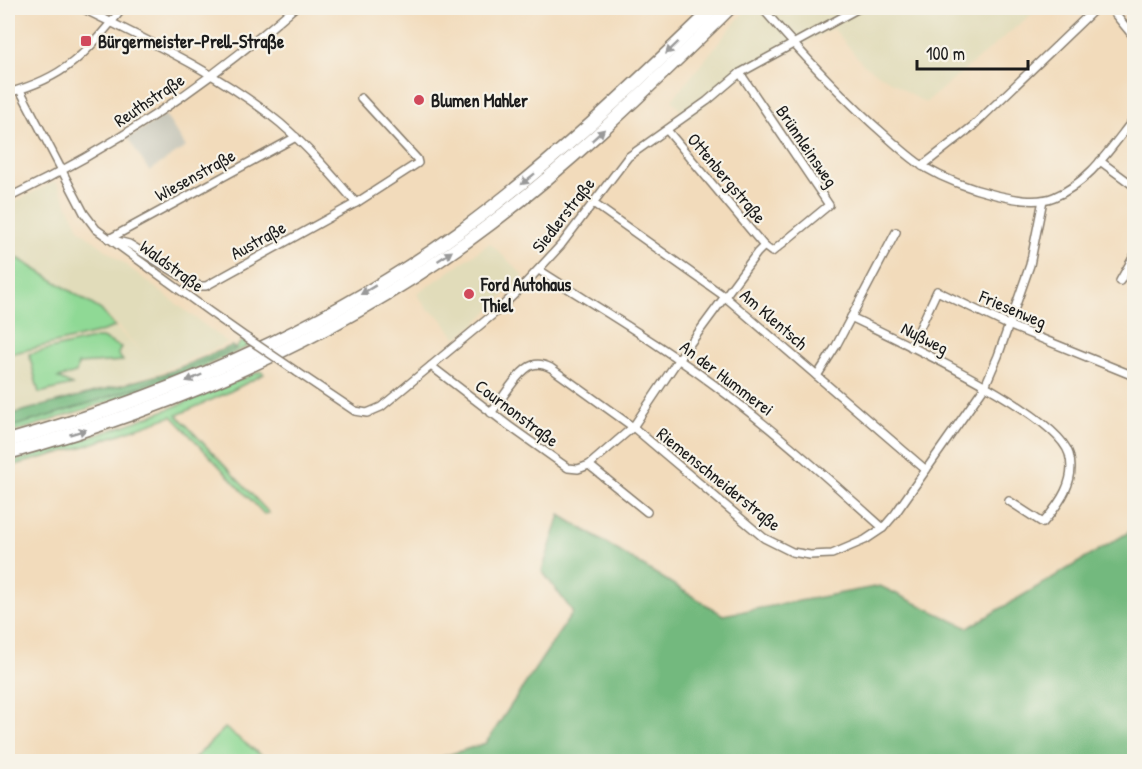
<svg xmlns="http://www.w3.org/2000/svg" width="1142" height="769" font-family="'Patrick Hand',sans-serif">
  <rect width="100%" height="100%" fill="#f7f3e8"/>
  <filter id="ink" filterUnits="userSpaceOnUse"><feTurbulence type="fractalNoise" baseFrequency=".0167" numOctaves="2"/><feDisplacementMap in="SourceGraphic" scale="12" xChannelSelector="R" yChannelSelector="G"/><feConvolveMatrix kernelMatrix="1 2 1 2 8 2 1 2 1" color-interpolation-filters="sRGB"/></filter>
  <filter id="wash" filterUnits="userSpaceOnUse"><feTurbulence type="fractalNoise" baseFrequency=".008" numOctaves="4" result="noise"/><feDisplacementMap in="SourceGraphic" scale="24" xChannelSelector="R" yChannelSelector="G"/><feGaussianBlur stdDeviation="1.35" result="paint"/><feColorMatrix in="noise" values="0 0 0 0 0 0 0 0 0 0 0 0 0 0 0 0 0 1.4 0 .05"/><feComposite in="paint" operator="in"/></filter>
  <g filter="url(#wash)">
    <rect width="100%" height="100%" fill="#f2dbbb"/>
    <!-- built -->
    <g fill="#e1dcba">
      <path d="M 747,8 L 1039,8 L 925,103 L 863,64 L 833,28 L 739,78 L 688,119 L 672,100 Z"/>
      <path d="M 56,181 L 80,230 L 228,343 L 161,372 L 8,415 L 8,354 L 97,333 L 115,327 L 145,355 L 103,311 L 8,252 L 8,205 Z"/>
      <path d="M 490,243 L 524,276 L 474,325 L 456,338 L 440,317 L 428,309 L 417,294 Z"/>
    </g>
    <!-- industrial -->
    <path fill="#c5c5b8" d="M 165,115 L 186,147 L 149,171 L 128,138 Z"/>
    <!-- green -->
    <g fill="#8fd995" stroke="#567a58" stroke-width="1.5">
      <path d="M 8,252 L 101,310 L 115,327 L 97,333 L 10,354 L 8,352 Z"/>
      <path d="M 96,338 L 102,338 L 121,347 L 118,354 L 123,361 L 78,364 L 76,373 L 58,378 L 72,385 L 39,393 L 29,354 Z"/>
      <path d="M 242,341 L 249,346 C 172,383 89,408 8,434 L 8,428 L 134,389 L 235,349 Z"/>
      <path d="M 261,371 L 264,374 L 227,393 L 177,415 L 269,513 L 264,514 L 172,416 L 85,446 L 8,467 L 8,463 C 94,439 178,407 261,371 Z"/>
      <path d="M 225,728 L 269,761 L 192,761 Z"/>
    </g>
    <!-- forest -->
    <g fill="#73b97e" stroke="#486a4d" stroke-width="1.5">
      <path d="M 232,346 L 235,349 C 161,381 85,406 8,428 L 8,415 L 166,373 Z"/>
      <path d="M 560,515 L 723,615 L 880,586 L 968,628 L 1134,529 L 1134,761 L 429,761 L 486,743 L 573,612 L 542,571 Z"/>
    </g>
  </g>
  <g filter="url(#ink)">
    <g fill="none" stroke-linecap="round" stroke-linejoin="round">
      <!-- street casing -->
      <g stroke="#877c6c" stroke-width="10">
        <g id="street">
          <path d="M 82,8 C 150,42 221,74 280,123 C 308,147 332,175 356,203"/>
          <path d="M 762,8 C 801,53 840,96 885,135 C 897,146 910,158 924,167 C 946,180 971,189 996,195 C 1013,199 1036,204 1054,197 C 1089,183 1112,146 1134,119"/>
          <path d="M 1110,8 L 1134,37"/>
          <path d="M 20,90 L 84,213 L 96,229 L 210,312 L 247,338"/>
          <path d="M 8,93 C 67,77 85,54 123,8"/>
          <path d="M 667,130 L 764,246"/>
          <path d="M 1100,161 L 1134,186"/>
          <path d="M 922,166 L 973,126 L 1096,8"/>
          <path d="M 8,198 C 114,147 205,86 294,8"/>
          <path d="M 593,203 L 724,296 L 926,470"/>
          <path d="M 109,239 L 129,244 L 189,281 L 200,286 L 206,286 L 356,203 L 418,163 L 417,159 L 361,98"/>
          <path d="M 109,239 L 296,137"/>
          <path d="M 539,270 C 603,311 670,350 730,397 C 783,438 833,483 883,528"/>
          <path d="M 1120,281 L 1134,256"/>
          <path d="M 851,317 C 895,339 1056,412 1069,454 C 1077,481 1059,504 1043,523 L 1009,501"/>
          <path d="M 911,347 L 937,291 L 1008,325 L 1134,376"/>
          <path d="M 431,366 L 509,426 L 568,468 L 578,469 L 589,465 L 633,427 L 678,360 L 757,253 L 764,246 L 772,252 L 829,205 L 740,73"/>
          <path d="M 297,372 L 355,411 L 367,413 L 381,407 L 496,312 L 522,287 L 561,245 L 628,157 L 707,101 L 740,73 L 859,8"/>
          <path d="M 817,376 L 836,346 L 896,232"/>
          <path d="M 491,413 C 501,401 519,369 533,365 C 539,363 545,365 551,368 L 633,427 L 764,538 L 792,552 L 810,555 L 832,554 L 865,540 L 883,528 L 895,514 L 985,386 L 998,356 L 1030,265 L 1043,200"/>
          <path d="M 589,465 L 647,512"/>
        </g>
      </g>
      <!-- highway casing -->
      <g stroke="#877c6c" stroke-width="15">
        <g id="highway">
          <path d="M 8,441 C 169,396 326,329 462,230 C 553,163 633,86 714,8"/>
          <path d="M 8,453 C 172,408 331,339 470,239 C 564,171 647,89 730,8"/>
        </g>
      </g>
      <!-- street -->
      <use href="#street" stroke="#fff" stroke-width="7"/>
      <!-- highway -->
      <use href="#highway" stroke="#fff" stroke-width="12"/>
      <!-- street-bridge casing -->
      <g stroke="#877c6c" stroke-width="10" stroke-linecap="butt">
        <path id="street-bridge" d="M 247,338 L 297,372"/>
      </g>
      <!-- street-bridge -->
      <use href="#street-bridge" stroke="#fff" stroke-width="7"/>
    </g>
    <!-- one-way arrows -->
    <defs><path id="oneway-solid" d="M-6-.8H1V-3.2L6.5 0L1 3.2V.8H-6Z" transform="scale(1.5)"/></defs>
    <g fill="#999">
      <use href="#oneway-solid" transform="translate(672 48) rotate(136)"/>
      <use href="#oneway-solid" transform="translate(598 135) rotate(-42)"/>
      <use href="#oneway-solid" transform="translate(528 179) rotate(141)"/>
      <use href="#oneway-solid" transform="translate(445 256) rotate(-34)"/>
      <use href="#oneway-solid" transform="translate(368 290) rotate(149)"/>
      <use href="#oneway-solid" transform="translate(194 378) rotate(157)"/>
      <use href="#oneway-solid" transform="translate(78 432) rotate(-17)"/>
    </g>
  </g>
  <!-- markers -->
  <g fill="#d1495b" stroke="#f7f3e8" stroke-width="2">
    <rect x="80" y="35" width="12" height="12" rx="3"/>
    <circle cx="419" cy="100" r="6"/>
    <circle cx="469" cy="294" r="6"/>
  </g>
  <g text-anchor="middle" dominant-baseline="central" stroke-width="4.5" stroke-linejoin="round" paint-order="stroke">
    <!-- poi labels -->
    <g font-size="18" font-weight="bold" fill="#1c1c1c" stroke="#f7f3e8" text-anchor="start">
      <text x="98" y="41">Bürgermeister-Prell-Straße</text>
      <text x="431" y="100">Blumen Mahler</text>
      <text x="481" y="284">Ford Autohaus<tspan x="481" dy="21">Thiel</tspan></text>
    </g>
    <!-- street labels -->
    <g font-size="18" fill="#1c1c1c" stroke="#f7f3e8">
      <text transform="translate(149 100) rotate(-34)">Reuthstraße</text>
      <text transform="translate(807 146) rotate(56)">Brünnleinsweg</text>
      <text transform="translate(195 175) rotate(-29)">Wiesenstraße</text>
      <text transform="translate(727 178) rotate(50)">Ottenbergstraße</text>
      <text transform="translate(563 215) rotate(-52)">Siedlerstraße</text>
      <text transform="translate(258 240) rotate(-29)">Austraße</text>
      <text transform="translate(172 266) rotate(36)">Waldstraße</text>
      <text transform="translate(1013 309) rotate(23)">Friesenweg</text>
      <text transform="translate(774 319) rotate(41)">Am Klentsch</text>
      <text transform="translate(925 338) rotate(27)">Nußweg</text>
      <text transform="translate(727 378) rotate(37)">An der Hummerei</text>
      <text transform="translate(517 413) rotate(37)">Cournonstraße</text>
      <text transform="translate(719 479) rotate(39)">Riemenschneiderstraße</text>
    </g>
  </g>
  <!-- margin -->
  <rect width="1142" height="769" fill="none" stroke="#f7f3e8" stroke-width="30"/>
  <!-- scale -->
  <path d="M917 60v9h111v-9" fill="none" stroke="#1c1c1c" stroke-width="3"/>
  <text x="926" y="60" font-size="18" fill="#1c1c1c" stroke="#f7f3e8" stroke-width="4.5" paint-order="stroke">100 m</text>
</svg>
